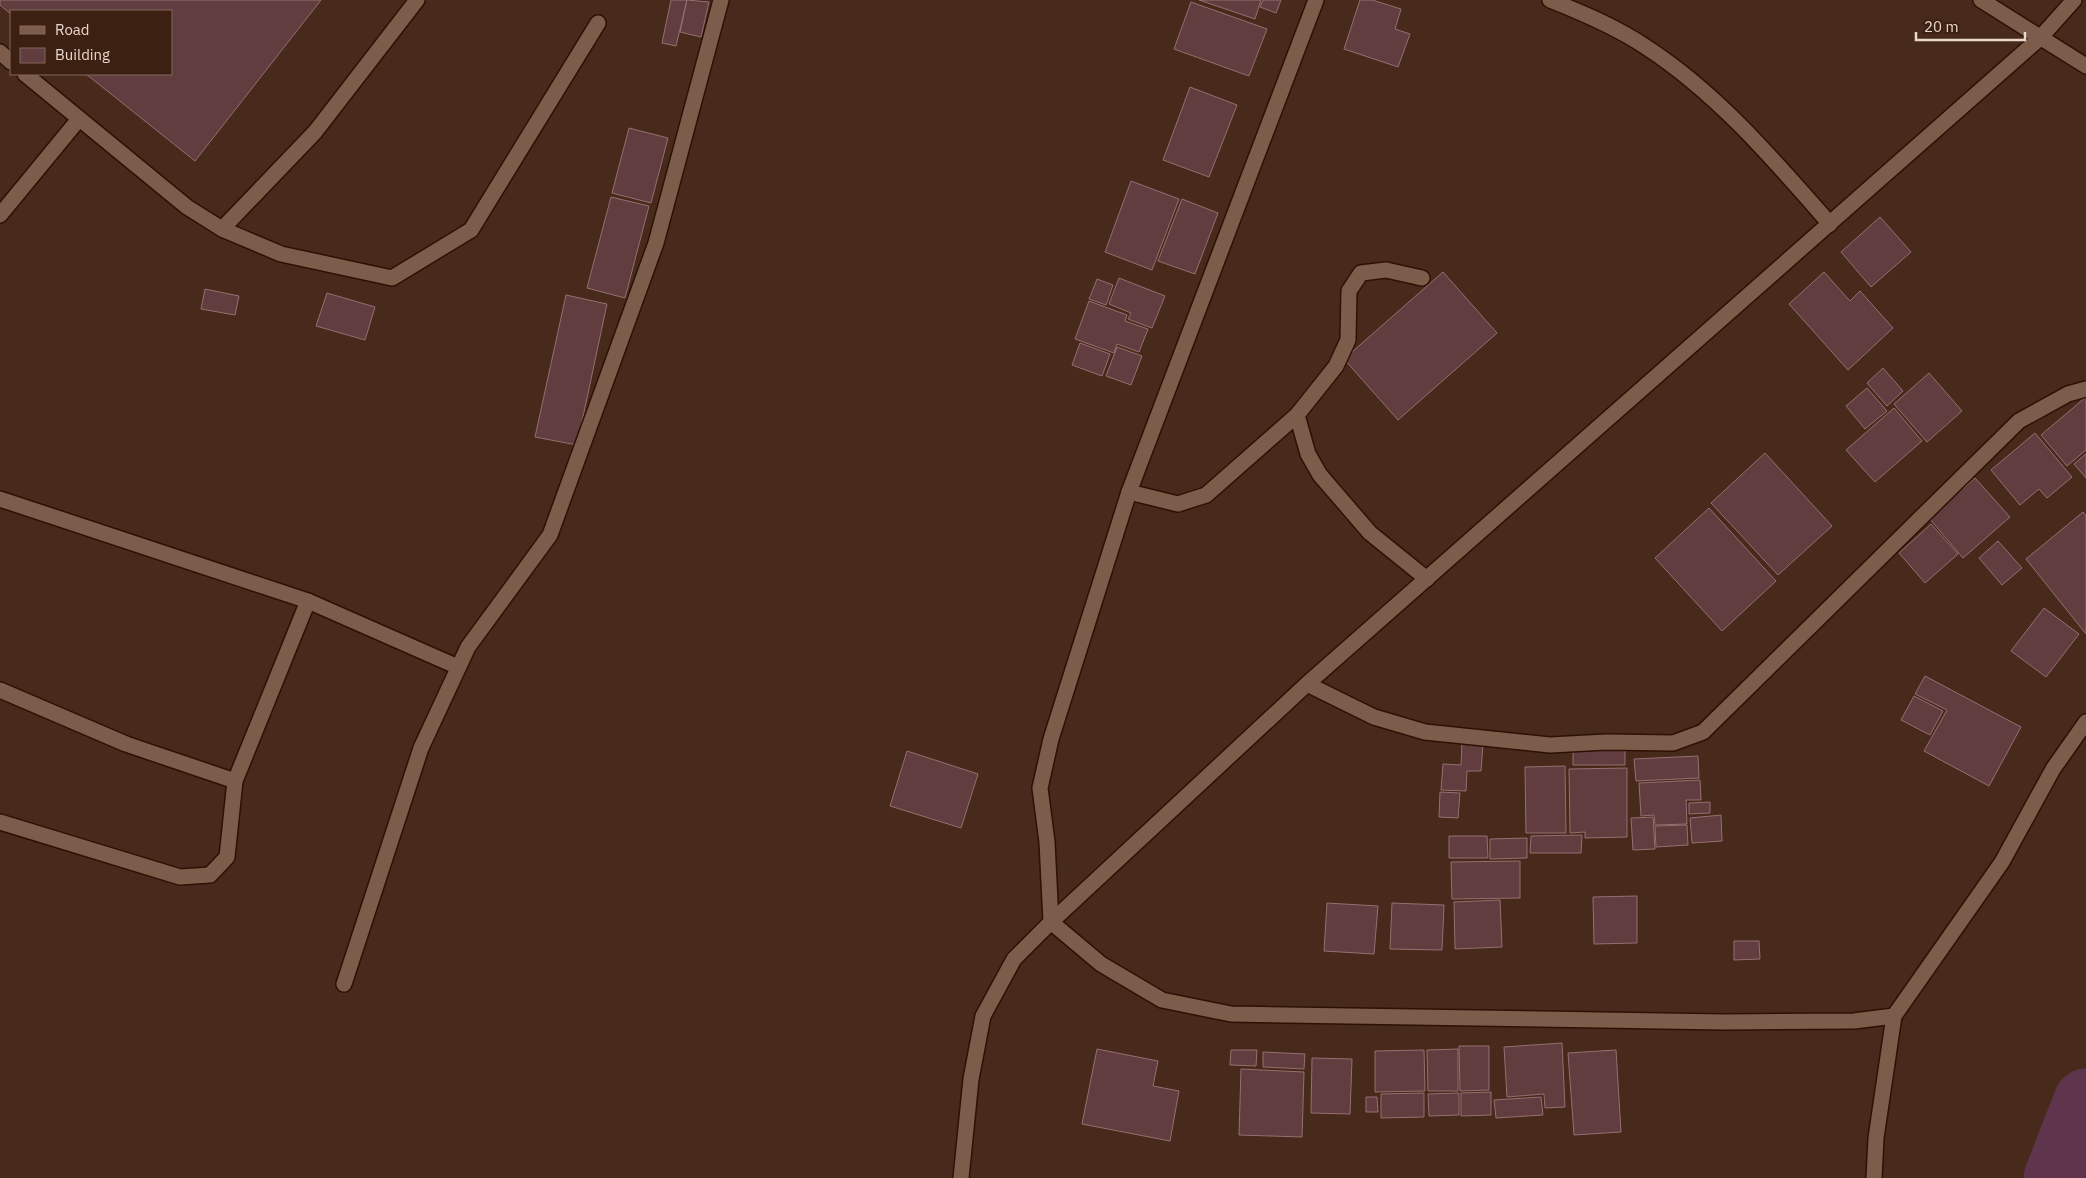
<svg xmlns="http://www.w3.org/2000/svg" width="2086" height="1178" font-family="'IBM Plex Sans',sans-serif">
  <rect width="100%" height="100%" fill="#472a1b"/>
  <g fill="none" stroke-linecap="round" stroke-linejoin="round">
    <!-- river -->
    <path stroke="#5e354c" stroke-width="65" d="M 2056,1178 L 2086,1101"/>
  </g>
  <!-- building -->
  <g fill="#613d3f" stroke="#966f70">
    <path d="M 0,0 L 321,0 L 195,161 L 86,74 L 171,74 L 171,11 L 11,11 L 11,14 L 0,5 Z"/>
    <path d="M 671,0 L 687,0 L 676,46 L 662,43 Z"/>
    <path d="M 687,0 L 709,2 L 701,37 L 680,32 Z"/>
    <path d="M 1199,0 L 1261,0 L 1255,19 Z"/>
    <path d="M 1263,0 L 1281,0 L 1276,13 L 1260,7 Z"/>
    <path d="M 1360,0 L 1372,0 L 1401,9 L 1395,29 L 1410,34 L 1398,67 L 1344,49 Z"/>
    <path d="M 1191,2 L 1267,29 L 1249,76 L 1174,49 Z"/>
    <path d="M 1190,87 L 1237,105 L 1209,177 L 1163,160 Z"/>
    <path d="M 629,128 L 668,138 L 651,203 L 612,193 Z"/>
    <path d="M 1131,181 L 1179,199 L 1152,270 L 1105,252 Z"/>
    <path d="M 611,197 L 649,206 L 625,298 L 587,288 Z"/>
    <path d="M 1182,199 L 1218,213 L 1195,274 L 1158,261 Z"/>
    <path d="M 1880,217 L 1911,252 L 1871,287 L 1841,252 Z"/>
    <path d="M 1443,272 L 1497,333 L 1398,420 L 1344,359 Z"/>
    <path d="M 1824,272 L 1850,301 L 1860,291 L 1893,328 L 1848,370 L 1789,304 Z"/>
    <path d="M 1119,278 L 1165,296 L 1152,328 L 1128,319 L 1131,313 L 1109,304 Z"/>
    <path d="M 1097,279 L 1113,285 L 1106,305 L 1089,299 Z"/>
    <path d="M 205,289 L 239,296 L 235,315 L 201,309 Z"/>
    <path d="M 327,293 L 375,307 L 365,340 L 316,326 Z"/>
    <path d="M 566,295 L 607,304 L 577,445 L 535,437 Z"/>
    <path d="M 1089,301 L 1127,315 L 1125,321 L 1148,329 L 1139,352 L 1117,344 L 1114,353 L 1075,339 Z"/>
    <path d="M 1080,343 L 1110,354 L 1102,376 L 1072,365 Z"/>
    <path d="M 1117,347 L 1142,356 L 1131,385 L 1106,376 Z"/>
    <path d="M 1883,368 L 1903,391 L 1887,406 L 1867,383 Z"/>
    <path d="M 1929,373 L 1962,411 L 1927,442 L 1894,404 Z"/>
    <path d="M 1867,388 L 1887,411 L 1865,429 L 1846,406 Z"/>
    <path d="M 2086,397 L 2086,450 L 2067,466 L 2041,435 Z"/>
    <path d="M 1894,408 L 1922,441 L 1875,482 L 1846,450 Z"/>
    <path d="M 2035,433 L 2072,477 L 2047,498 L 2039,489 L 2020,505 L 1991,470 Z"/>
    <path d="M 1765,453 L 1832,526 L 1778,575 L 1711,503 Z"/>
    <path d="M 2086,454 L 2086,478 L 2074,464 Z"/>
    <path d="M 1975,478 L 2010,517 L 1963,558 L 1929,518 Z"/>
    <path d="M 1709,508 L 1776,581 L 1722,631 L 1655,558 Z"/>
    <path d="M 2083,512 L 2086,516 L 2086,634 L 2026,559 Z"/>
    <path d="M 1931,524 L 1958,554 L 1925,583 L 1899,553 Z"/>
    <path d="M 1998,541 L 2022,568 L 2002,585 L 1979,558 Z"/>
    <path d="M 2044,608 L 2079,634 L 2046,677 L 2011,651 Z"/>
    <path d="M 1925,676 L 2021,727 L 1989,786 L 1924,751 L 1947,710 L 1915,694 Z"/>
    <path d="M 1914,696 L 1943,711 L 1930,735 L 1901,720 Z"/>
    <path d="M 1462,743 L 1483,744 L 1481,771 L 1467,771 L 1466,791 L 1441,790 L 1443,764 L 1461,765 Z"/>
    <path d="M 1625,749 L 1625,765 L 1573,765 L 1573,750 Z"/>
    <path d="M 907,751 L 978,774 L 961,828 L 890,806 Z"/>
    <path d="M 1698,756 L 1699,778 L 1636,781 L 1634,759 Z"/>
    <path d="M 1565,766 L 1566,833 L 1526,833 L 1525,767 Z"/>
    <path d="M 1627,768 L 1627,837 L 1585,838 L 1585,832 L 1570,833 L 1569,769 Z"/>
    <path d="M 1700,780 L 1701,800 L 1686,800 L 1687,824 L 1655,825 L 1654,815 L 1641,816 L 1639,783 Z"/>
    <path d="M 1440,792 L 1460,793 L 1458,818 L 1439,817 Z"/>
    <path d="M 1710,802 L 1710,813 L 1689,814 L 1689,803 Z"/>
    <path d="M 1721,815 L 1722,841 L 1692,843 L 1690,818 Z"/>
    <path d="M 1653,817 L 1655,849 L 1633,850 L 1631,818 Z"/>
    <path d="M 1687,825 L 1688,845 L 1656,847 L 1655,826 Z"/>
    <path d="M 1582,835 L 1581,853 L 1530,853 L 1531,836 Z"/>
    <path d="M 1449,836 L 1487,836 L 1488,858 L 1449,858 Z"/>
    <path d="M 1527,838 L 1527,858 L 1490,859 L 1490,839 Z"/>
    <path d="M 1520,861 L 1520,898 L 1452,899 L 1451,862 Z"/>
    <path d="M 1637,896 L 1637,943 L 1594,944 L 1593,897 Z"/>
    <path d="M 1500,900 L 1502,947 L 1455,949 L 1454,902 Z"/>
    <path d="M 1327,903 L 1378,906 L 1374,954 L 1324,951 Z"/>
    <path d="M 1392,903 L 1444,905 L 1442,950 L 1390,949 Z"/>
    <path d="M 1734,941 L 1759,941 L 1760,959 L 1734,960 Z"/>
    <path d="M 1562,1043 L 1565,1107 L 1545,1108 L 1544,1094 L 1507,1097 L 1504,1047 Z"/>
    <path d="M 1459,1046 L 1489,1046 L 1489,1090 L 1460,1091 Z"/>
    <path d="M 1097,1049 L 1158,1061 L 1153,1086 L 1179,1091 L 1170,1141 L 1082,1124 Z"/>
    <path d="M 1458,1049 L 1458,1091 L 1428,1091 L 1427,1050 Z"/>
    <path d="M 1231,1050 L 1257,1050 L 1256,1066 L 1230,1065 Z"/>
    <path d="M 1424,1050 L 1425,1091 L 1375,1092 L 1375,1051 Z"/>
    <path d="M 1616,1050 L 1621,1132 L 1574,1135 L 1568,1053 Z"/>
    <path d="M 1263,1052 L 1305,1054 L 1304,1069 L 1263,1067 Z"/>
    <path d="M 1312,1058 L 1352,1059 L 1350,1114 L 1311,1113 Z"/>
    <path d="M 1241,1069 L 1304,1072 L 1302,1137 L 1239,1135 Z"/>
    <path d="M 1491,1092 L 1491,1115 L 1461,1116 L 1461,1093 Z"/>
    <path d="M 1424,1093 L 1424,1117 L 1381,1118 L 1381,1094 Z"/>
    <path d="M 1459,1093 L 1459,1115 L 1429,1116 L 1428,1094 Z"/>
    <path d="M 1366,1097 L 1377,1097 L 1378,1112 L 1366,1112 Z"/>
    <path d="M 1541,1097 L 1543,1115 L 1496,1118 L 1494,1100 Z"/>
  </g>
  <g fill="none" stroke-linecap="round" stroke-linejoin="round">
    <!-- lane casing -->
    <g stroke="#2c1204" stroke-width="18">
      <g id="lane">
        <path d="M 0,52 L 11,62"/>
        <path d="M 25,74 L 187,207 L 222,229 L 315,132 L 417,0"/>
        <path d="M 0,215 L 79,119"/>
        <path d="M 222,229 L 281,254 L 392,278 L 471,230 L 598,23"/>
        <path d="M 1422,278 L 1386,270 L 1361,273 L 1349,291 L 1348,340 L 1336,366 L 1297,415 L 1308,454 L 1320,475 L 1370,533 L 1427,579"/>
        <path d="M 1129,492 L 1178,504 L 1206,495 L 1297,415"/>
        <path d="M 0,499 L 308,601 L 458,667"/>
        <path d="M 0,690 L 126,744 L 235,781 L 308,601"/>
        <path d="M 0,822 L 180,877 L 210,875 L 227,857 L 235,781"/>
        <path d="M 344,984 L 421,748 L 468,647 L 550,535 L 656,243 L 721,0"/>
      </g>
    </g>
    <!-- street casing -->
    <g stroke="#2c1204" stroke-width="18">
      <g id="street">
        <path d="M 1316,0 L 1129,492 L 1051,739 L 1040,788 L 1047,842 L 1051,922 L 1101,964 L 1162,1000 L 1231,1014 L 1725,1022 L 1854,1021 L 1894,1016 L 2002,862 L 2053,769 L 2086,722"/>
        <path d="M 1550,0 C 1583,13 1616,27 1646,47 C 1718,94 1773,159 1830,224"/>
        <path d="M 1981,0 L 2086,66"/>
        <path d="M 1307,684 L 1374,717 L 1425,732 L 1550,745 L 1606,742 L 1673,743 L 1703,732 L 2019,421 L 2068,394 L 2086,389"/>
        <path d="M 961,1178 L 971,1079 L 983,1016 L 1014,959 L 1051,922 L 1307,684 L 2040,38 L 2074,0"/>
        <path d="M 1874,1178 L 1876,1138 L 1894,1016"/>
      </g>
    </g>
    <!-- lane -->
    <use href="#lane" stroke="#7c5c4b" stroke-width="15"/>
    <!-- street -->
    <use href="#street" stroke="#7c5c4b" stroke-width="15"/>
  </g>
  <!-- legend -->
  <rect x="10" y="10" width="162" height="65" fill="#3c2011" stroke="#81695c"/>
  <rect x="20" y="26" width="25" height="8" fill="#7c5c4b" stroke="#81695c"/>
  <text x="55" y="35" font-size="15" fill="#e9d6cc">Road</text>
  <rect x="20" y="48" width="25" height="15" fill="#613d3f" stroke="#81695c"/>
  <text x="55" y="60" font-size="15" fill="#e9d6cc">Building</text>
  <!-- scale -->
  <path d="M1916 32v8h109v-8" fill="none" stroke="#e9d6cc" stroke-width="2.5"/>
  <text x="1924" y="32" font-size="15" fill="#e9d6cc" stroke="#3c2011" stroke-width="4" paint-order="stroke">20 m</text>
</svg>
